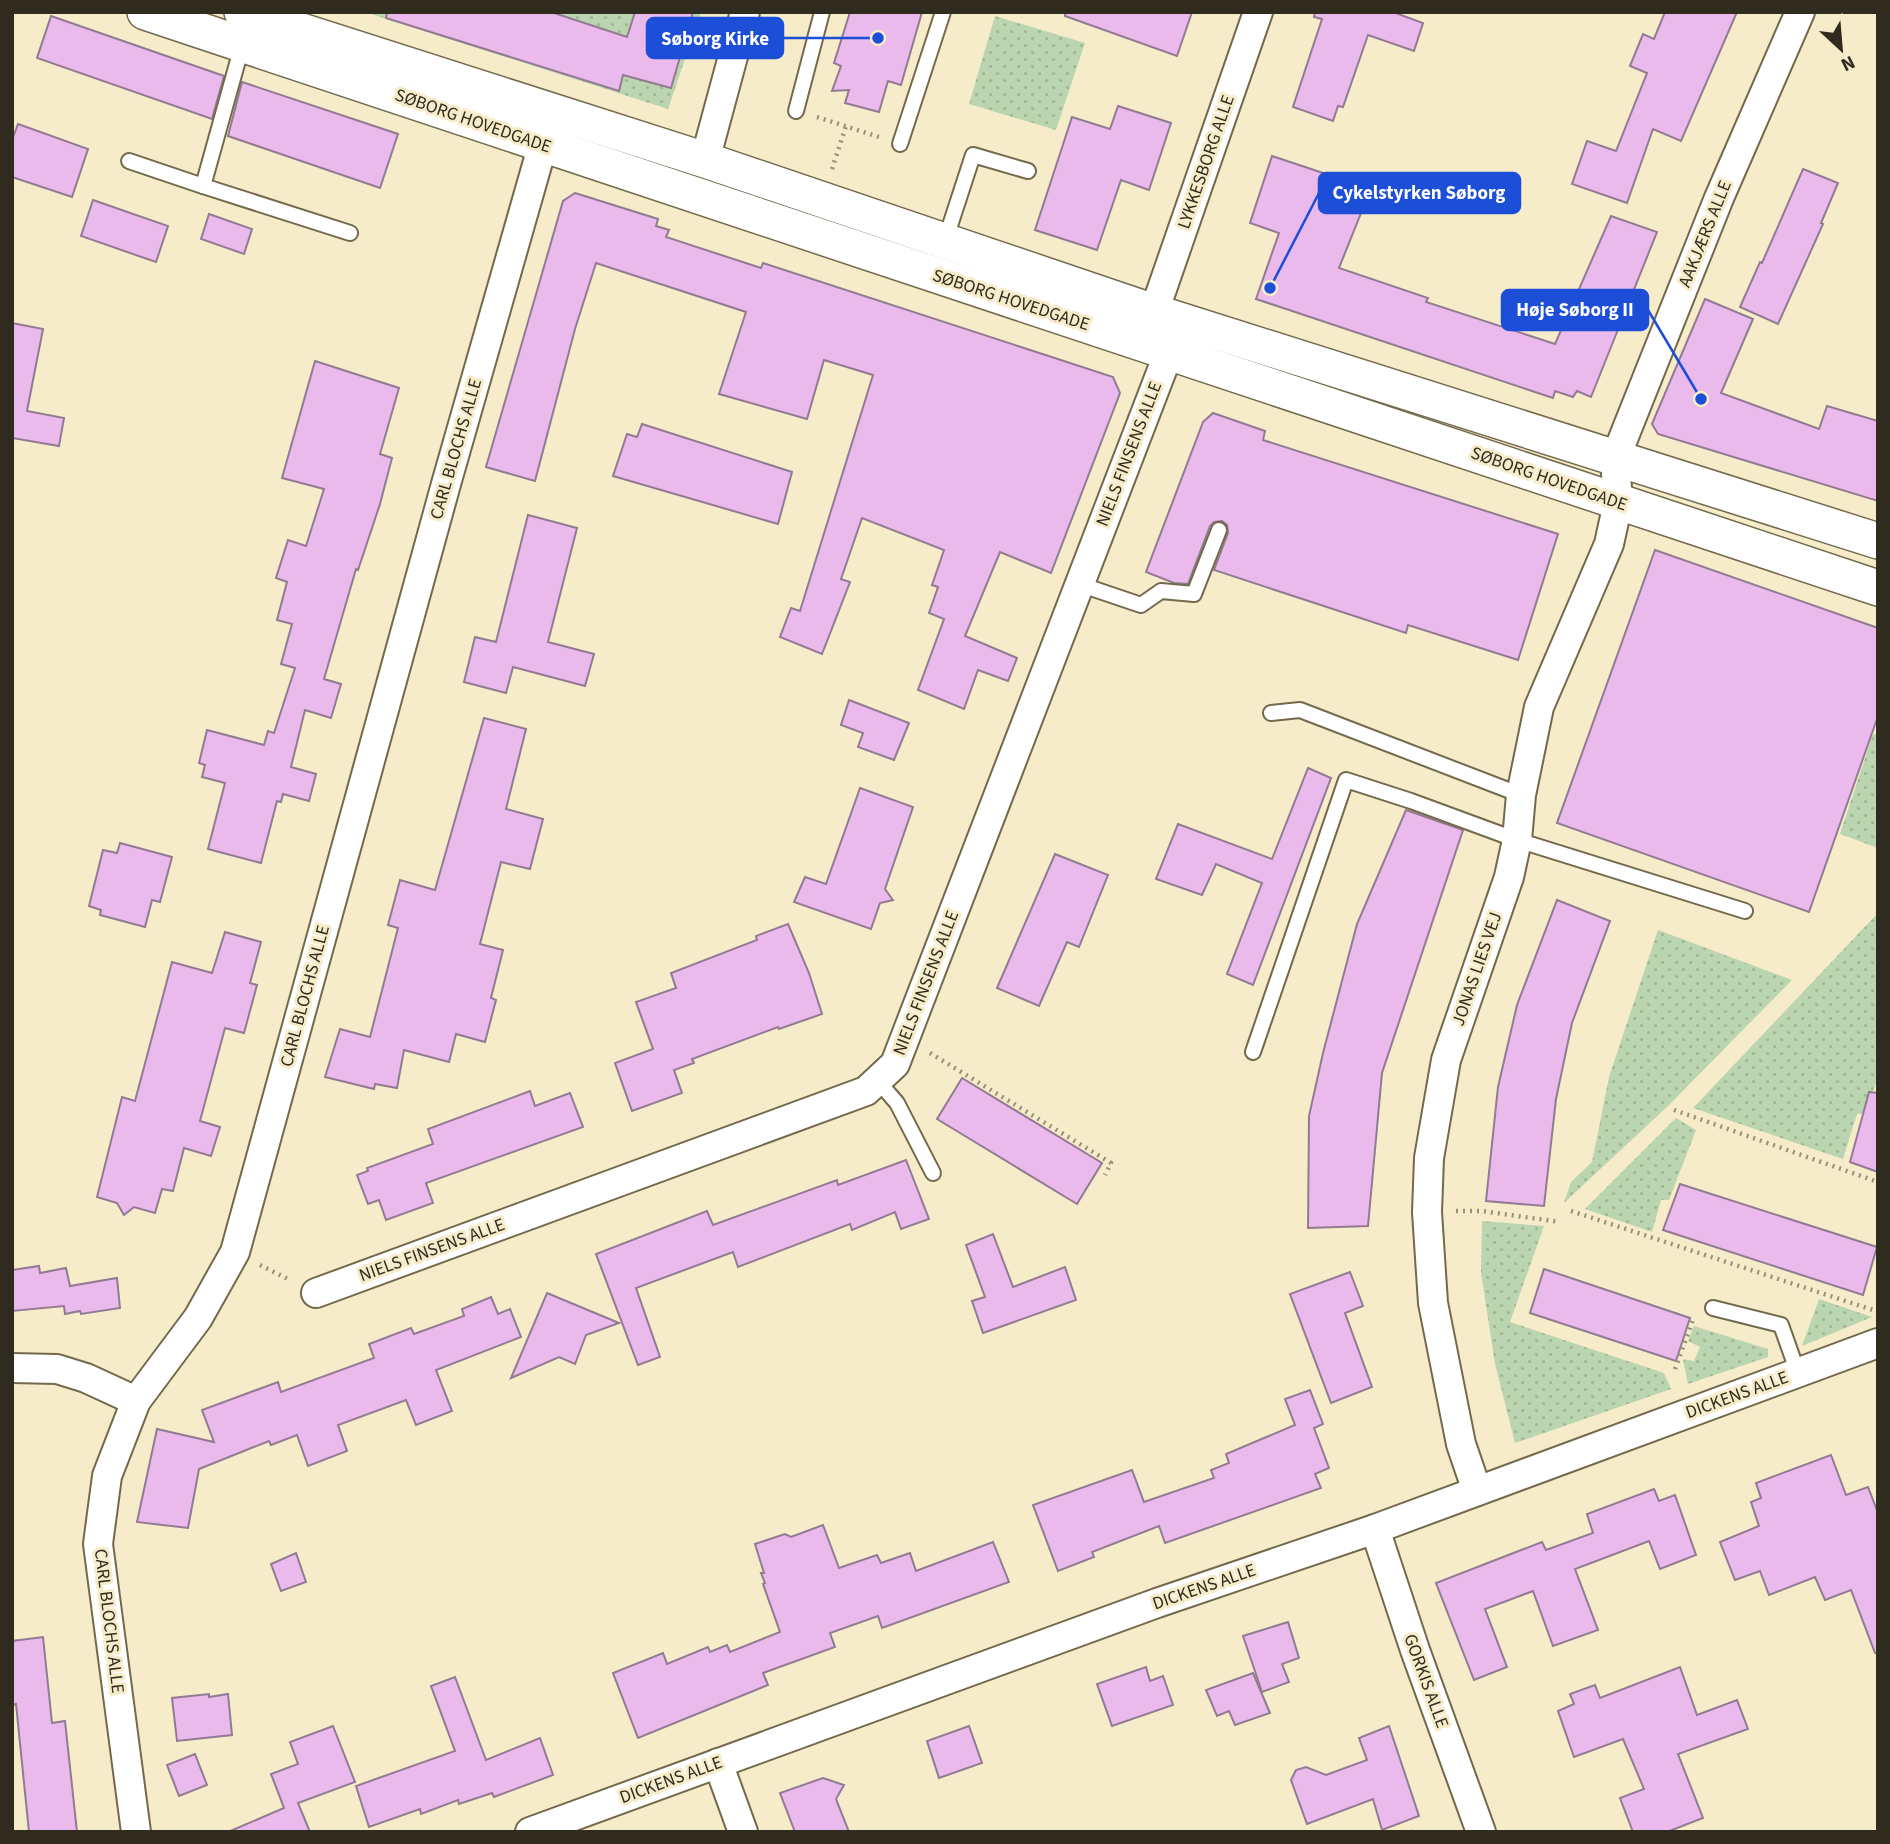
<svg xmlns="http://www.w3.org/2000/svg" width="1890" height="1844" font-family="'Source Sans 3',sans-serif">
  <defs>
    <pattern id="grass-dots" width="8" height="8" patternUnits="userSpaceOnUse" patternTransform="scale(1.75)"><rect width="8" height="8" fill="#bad5b0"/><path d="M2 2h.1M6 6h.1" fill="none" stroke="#a0b797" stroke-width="1.8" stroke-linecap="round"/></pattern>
  </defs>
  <rect width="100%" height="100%" fill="#f7ecca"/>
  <!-- grass -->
  <g fill="url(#grass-dots)">
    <path d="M 365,12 L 701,12 L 668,109 Z"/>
    <path d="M 995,16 L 1085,43 L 1056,130 L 969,104 Z"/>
    <path d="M 1873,734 L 1878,735 L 1878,848 L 1840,834 Z"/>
    <path d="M 1878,913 L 1878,1077 L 1866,1113 L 1857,1114 L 1843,1159 L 1693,1108 Z"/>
    <path d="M 1658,930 L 1792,980 L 1668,1106 L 1564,1203 L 1571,1182 L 1592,1162 L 1609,1077 Z"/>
    <path d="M 1676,1118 L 1696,1130 L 1669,1200 L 1661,1200 L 1652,1232 L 1585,1209 Z"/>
    <path d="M 1482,1221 L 1544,1226 L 1510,1322 L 1664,1373 L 1671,1389 L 1515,1443 L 1495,1364 L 1481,1273 Z"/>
    <path d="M 1819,1299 L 1872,1317 L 1802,1346 Z"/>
    <path d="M 1694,1326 L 1768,1349 L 1768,1357 L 1688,1384 L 1683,1359 L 1694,1361 L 1700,1347 L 1688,1341 Z"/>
  </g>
  <!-- building -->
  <g fill="#eabaec" stroke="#927a92" stroke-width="2">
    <path d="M 387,12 L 551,12 L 627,37 L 635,12 L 693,12 L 671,88 L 623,75 L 619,91 L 386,18 Z"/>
    <path d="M 850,12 L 922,12 L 901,85 L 888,81 L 879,112 L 845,103 L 849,90 L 832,91 L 841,66 L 834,63 Z"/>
    <path d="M 1065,12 L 1192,12 L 1177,56 L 1065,16 Z"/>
    <path d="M 1315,12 L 1393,12 L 1423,23 L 1414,51 L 1368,35 L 1343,107 L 1338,106 L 1333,121 L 1293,107 L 1322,19 L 1314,17 Z"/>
    <path d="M 1665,12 L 1737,12 L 1681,141 L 1653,129 L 1627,203 L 1572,184 L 1587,141 L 1616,151 L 1647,73 L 1630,66 L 1643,34 L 1654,39 Z"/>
    <path d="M 51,16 L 224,76 L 212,119 L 37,58 Z"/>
    <path d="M 242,82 L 398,134 L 380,188 L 228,136 Z"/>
    <path d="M 1118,106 L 1171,123 L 1149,190 L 1121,180 L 1097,250 L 1035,230 L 1072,117 L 1110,129 Z"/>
    <path d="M 18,124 L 88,149 L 72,197 L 12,177 L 12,140 Z"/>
    <path d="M 1272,156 L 1326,174 L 1324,182 L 1340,187 L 1335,203 L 1361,213 L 1339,268 L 1428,298 L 1426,302 L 1555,344 L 1611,216 L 1657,232 L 1591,397 L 1577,391 L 1573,397 L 1555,391 L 1553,398 L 1256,299 L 1279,233 L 1250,223 Z"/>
    <path d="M 1803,169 L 1838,183 L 1821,223 L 1823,224 L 1778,324 L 1740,307 L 1760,262 L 1762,263 Z"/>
    <path d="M 575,193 L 658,219 L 656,226 L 669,230 L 666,237 L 761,268 L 763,263 L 1113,377 L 1120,393 L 1051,573 L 1000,552 L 965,636 L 1017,658 L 1008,681 L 978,670 L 964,709 L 918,690 L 944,619 L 929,613 L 938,587 L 932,585 L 944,550 L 862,518 L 841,579 L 850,582 L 822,654 L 780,637 L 791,608 L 800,611 L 873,375 L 824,360 L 807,419 L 719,394 L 746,312 L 596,263 L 575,329 L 535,481 L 486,467 L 563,201 Z"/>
    <path d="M 93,200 L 168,226 L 156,262 L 81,236 Z"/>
    <path d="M 209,214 L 252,229 L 244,254 L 201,239 Z"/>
    <path d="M 1705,299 L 1753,319 L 1721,393 L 1819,429 L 1827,406 L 1878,421 L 1878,501 L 1658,434 L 1652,424 Z"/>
    <path d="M 12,323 L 43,329 L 27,411 L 64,418 L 59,446 L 12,438 Z"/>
    <path d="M 315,361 L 399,388 L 380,454 L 392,458 L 380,504 L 358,570 L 356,569 L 324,679 L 341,684 L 331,718 L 305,710 L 291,767 L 316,774 L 309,801 L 283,794 L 281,802 L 277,801 L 261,863 L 208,849 L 225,783 L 202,777 L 205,765 L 199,763 L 207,730 L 264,745 L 268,731 L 274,733 L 295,668 L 281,664 L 292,624 L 277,620 L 287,582 L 276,578 L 288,540 L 306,546 L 324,489 L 282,478 Z"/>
    <path d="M 1213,413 L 1265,431 L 1263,440 L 1558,534 L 1518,660 L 1408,625 L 1406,633 L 1214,570 L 1228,533 L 1227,525 L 1222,521 L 1214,522 L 1210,526 L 1188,584 L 1174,583 L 1146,572 L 1203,422 Z"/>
    <path d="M 642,424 L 792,472 L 778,524 L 613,476 L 627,434 L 637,437 Z"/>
    <path d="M 528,515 L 577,528 L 548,642 L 594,654 L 585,686 L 513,667 L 506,693 L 464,682 L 475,637 L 496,642 Z"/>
    <path d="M 1655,550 L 1878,628 L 1878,716 L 1809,912 L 1557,823 Z"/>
    <path d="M 849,700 L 909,723 L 894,760 L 858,747 L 863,733 L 841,725 Z"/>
    <path d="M 484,718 L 526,729 L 506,809 L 543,819 L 530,869 L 501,862 L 480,944 L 503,950 L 491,998 L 496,1000 L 485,1042 L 456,1034 L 449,1062 L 404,1050 L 397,1088 L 375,1084 L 374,1089 L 325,1077 L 340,1029 L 370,1037 L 398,928 L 388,925 L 400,880 L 435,890 Z"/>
    <path d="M 1308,768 L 1331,778 L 1253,985 L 1227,974 L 1262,883 L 1216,864 L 1202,895 L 1156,879 L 1178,824 L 1272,859 Z"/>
    <path d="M 860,788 L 913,807 L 885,889 L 893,900 L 880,903 L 871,929 L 794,902 L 805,877 L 826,884 Z"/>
    <path d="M 1406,810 L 1463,830 L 1382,1073 L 1368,1226 L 1308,1228 L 1309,1116 L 1323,1053 L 1357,924 Z"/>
    <path d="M 120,843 L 172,857 L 160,902 L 152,900 L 145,927 L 100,915 L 101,910 L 89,906 L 103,850 L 117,853 Z"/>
    <path d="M 1055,854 L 1108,875 L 1079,947 L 1067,942 L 1039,1006 L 997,988 Z"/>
    <path d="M 1557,900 L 1610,921 L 1572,1023 L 1556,1099 L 1544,1206 L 1486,1201 L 1498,1087 L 1517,1005 Z"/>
    <path d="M 788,924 L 809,973 L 822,1014 L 779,1029 L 778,1027 L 692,1059 L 694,1063 L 674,1070 L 682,1093 L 632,1111 L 615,1063 L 653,1049 L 636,1002 L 676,988 L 671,973 L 757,940 L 756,936 Z"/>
    <path d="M 225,932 L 261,942 L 250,983 L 257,985 L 244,1033 L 225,1028 L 200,1121 L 220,1127 L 211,1156 L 184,1148 L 173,1191 L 162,1189 L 155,1213 L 134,1207 L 124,1215 L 117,1203 L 97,1197 L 122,1097 L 135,1101 L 172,962 L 212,973 Z"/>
    <path d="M 962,1078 L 1102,1163 L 1077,1204 L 937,1119 Z"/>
    <path d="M 530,1091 L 535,1106 L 570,1093 L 583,1127 L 426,1183 L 433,1203 L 386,1220 L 379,1200 L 368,1204 L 357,1175 L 368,1171 L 367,1168 L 433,1144 L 428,1129 Z"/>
    <path d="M 1869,1092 L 1878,1093 L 1878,1172 L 1850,1162 Z"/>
    <path d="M 906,1160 L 929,1219 L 901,1229 L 895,1212 L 852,1230 L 850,1224 L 738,1267 L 733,1252 L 636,1288 L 660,1357 L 638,1365 L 596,1254 L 707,1211 L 713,1225 L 837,1180 L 838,1185 Z"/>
    <path d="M 1680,1184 L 1877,1247 L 1863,1295 L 1663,1230 Z"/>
    <path d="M 993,1234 L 1013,1287 L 1065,1267 L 1076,1300 L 983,1333 L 972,1301 L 985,1297 L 966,1245 Z"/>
    <path d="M 39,1266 L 40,1273 L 66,1268 L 70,1286 L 117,1278 L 120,1308 L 81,1314 L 80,1311 L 65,1314 L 64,1306 L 12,1311 L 12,1270 Z"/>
    <path d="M 1544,1269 L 1690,1318 L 1676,1361 L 1530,1313 Z"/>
    <path d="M 1350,1272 L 1363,1306 L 1345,1313 L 1372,1387 L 1331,1403 L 1290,1294 Z"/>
    <path d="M 547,1293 L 619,1323 L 586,1335 L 575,1364 L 559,1357 L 511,1378 Z"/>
    <path d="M 491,1297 L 498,1314 L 510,1309 L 521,1337 L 436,1370 L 452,1411 L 416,1425 L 406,1400 L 338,1425 L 347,1451 L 308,1466 L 297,1435 L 271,1445 L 269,1441 L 199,1469 L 188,1528 L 137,1522 L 157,1429 L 214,1442 L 202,1410 L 278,1382 L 281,1392 L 374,1358 L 369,1344 L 411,1328 L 414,1334 L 464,1316 L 462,1309 Z"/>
    <path d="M 1310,1390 L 1323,1424 L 1314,1428 L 1329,1468 L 1315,1474 L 1321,1488 L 1165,1543 L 1159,1526 L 1092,1552 L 1094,1557 L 1058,1571 L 1033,1505 L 1132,1470 L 1144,1502 L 1214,1478 L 1211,1470 L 1229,1463 L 1226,1454 L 1295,1425 L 1285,1399 Z"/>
    <path d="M 1831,1455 L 1846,1495 L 1868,1487 L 1878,1513 L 1878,1652 L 1875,1653 L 1851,1590 L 1825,1600 L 1815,1577 L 1769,1595 L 1760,1571 L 1735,1580 L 1720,1542 L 1759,1526 L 1751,1502 L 1761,1498 L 1756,1483 Z"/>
    <path d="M 1654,1489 L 1659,1501 L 1675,1495 L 1696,1555 L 1660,1569 L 1649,1541 L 1575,1569 L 1598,1630 L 1553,1646 L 1533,1591 L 1485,1609 L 1507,1667 L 1474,1680 L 1436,1583 L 1542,1542 L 1546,1550 L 1593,1533 L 1587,1514 Z"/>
    <path d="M 823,1525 L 839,1568 L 877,1555 L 881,1563 L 910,1553 L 916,1571 L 993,1542 L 1009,1582 L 882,1628 L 878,1616 L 830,1633 L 835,1647 L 763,1673 L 768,1685 L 638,1738 L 613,1673 L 663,1653 L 667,1664 L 708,1647 L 710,1652 L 727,1645 L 730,1652 L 780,1632 L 763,1584 L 765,1583 L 761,1573 L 764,1573 L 755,1544 L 785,1534 L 791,1537 Z"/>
    <path d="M 296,1553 L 306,1582 L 281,1591 L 271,1564 Z"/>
    <path d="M 1288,1622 L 1299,1658 L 1282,1664 L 1289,1682 L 1262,1692 L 1243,1636 Z"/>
    <path d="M 43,1637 L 52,1723 L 65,1721 L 77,1832 L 29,1832 L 16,1704 L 12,1705 L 12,1641 Z"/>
    <path d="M 1146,1667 L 1150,1681 L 1163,1676 L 1173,1705 L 1112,1726 L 1097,1684 Z"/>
    <path d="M 1680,1667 L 1697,1715 L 1737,1700 L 1748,1729 L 1678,1754 L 1703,1818 L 1667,1832 L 1633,1832 L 1620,1798 L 1644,1789 L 1623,1739 L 1574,1757 L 1558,1711 L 1574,1704 L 1570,1694 L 1595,1685 L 1600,1698 Z"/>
    <path d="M 1253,1673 L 1270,1713 L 1235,1725 L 1229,1711 L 1217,1716 L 1206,1690 Z"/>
    <path d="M 455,1677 L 486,1760 L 540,1738 L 553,1775 L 494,1797 L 492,1793 L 459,1804 L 458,1800 L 421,1814 L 420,1809 L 369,1827 L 356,1786 L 455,1751 L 431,1686 Z"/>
    <path d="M 209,1694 L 209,1697 L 228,1694 L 232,1735 L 177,1741 L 172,1698 Z"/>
    <path d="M 333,1726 L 355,1782 L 298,1803 L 310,1832 L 228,1832 L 284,1808 L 271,1774 L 298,1764 L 290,1742 Z"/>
    <path d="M 969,1726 L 982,1763 L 939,1778 L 927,1741 Z"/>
    <path d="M 1389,1726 L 1419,1816 L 1382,1830 L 1373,1799 L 1307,1824 L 1291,1780 L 1296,1770 L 1306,1767 L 1326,1775 L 1367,1760 L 1359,1738 Z"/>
    <path d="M 195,1754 L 207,1785 L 179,1796 L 167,1765 Z"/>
    <path d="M 823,1778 L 844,1785 L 836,1799 L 849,1832 L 795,1832 L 780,1793 Z"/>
  </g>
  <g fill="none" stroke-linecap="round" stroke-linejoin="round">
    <!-- service casing -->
    <g stroke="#73694b" stroke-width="18">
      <g id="service">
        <path d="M 242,46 L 203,186 L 350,233"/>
        <path d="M 796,111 L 822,12"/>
        <path d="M 900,144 L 943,12"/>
        <path d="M 129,161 L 203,186"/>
        <path d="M 945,241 L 973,155 L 1028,171"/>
        <path d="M 1079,584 L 1141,605 L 1161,591 L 1194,594 L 1219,530"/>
        <path d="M 1271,713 L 1300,710 L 1521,795"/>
        <path d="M 1253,1052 L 1346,780 L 1411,801 L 1517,840 L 1745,911"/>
        <path d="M 877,1080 L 897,1103 L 933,1173"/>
        <path d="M 1713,1308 L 1781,1325 L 1798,1373"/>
      </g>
    </g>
    <!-- minor casing -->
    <g stroke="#73694b" stroke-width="32">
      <g id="minor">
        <path d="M 705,160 L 745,12"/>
        <path d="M 316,1293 L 866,1091 L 895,1064 L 1169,352 L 1154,312 L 1258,12"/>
        <path d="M 12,1368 L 57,1369 L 86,1378 L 136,1401"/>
        <path d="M 1477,1491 L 1461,1444 L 1433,1303 L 1427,1212 L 1429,1158 L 1446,1060 L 1509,877 L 1517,840 L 1521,795 L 1539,707 L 1609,544 L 1618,503 L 1615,459 L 1719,198 L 1800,12"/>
        <path d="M 1375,1529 L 1415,1650 L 1481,1832"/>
        <path d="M 718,1763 L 743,1832"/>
        <path d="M 136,1832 L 98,1544 L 107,1476 L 136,1401 L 198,1318 L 235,1252 L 446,484 L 543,144"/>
        <path d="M 530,1832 L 1157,1603 L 1375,1529 L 1878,1343"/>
      </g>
    </g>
    <!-- tertiary casing -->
    <g stroke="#73694b" stroke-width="38">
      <g id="tertiary">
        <path d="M 145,12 L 1878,588"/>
        <path d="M 242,12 L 705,160 L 1154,312 L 1878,541"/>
      </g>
    </g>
    <!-- path -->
    <g stroke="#989078" stroke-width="4.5" stroke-dasharray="2 5" stroke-linecap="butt">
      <path d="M 817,117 L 879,137"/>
      <path d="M 832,169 L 846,126"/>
      <path d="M 930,1053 L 1111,1163 L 1105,1175"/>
      <path d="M 1674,1110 L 1878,1182"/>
      <path d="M 1456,1211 L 1482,1211 L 1560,1222"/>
      <path d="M 1571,1211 L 1876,1311"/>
      <path d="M 260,1265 L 290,1280"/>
      <path d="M 1675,1369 L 1693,1320"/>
      <path d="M 1411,1832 L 1418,1832"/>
    </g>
    <!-- service -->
    <use href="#service" stroke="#fff" stroke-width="14"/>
    <!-- minor -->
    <use href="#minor" stroke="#fff" stroke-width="28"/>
    <!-- tertiary -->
    <use href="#tertiary" stroke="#fff" stroke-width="35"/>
  </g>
  <g text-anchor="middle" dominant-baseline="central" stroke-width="6" stroke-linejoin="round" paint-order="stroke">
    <!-- street labels -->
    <g font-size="18" fill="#2f2b1e" stroke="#f7ecca">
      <text transform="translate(473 121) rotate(19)">SØBORG HOVEDGADE</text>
      <text transform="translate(1206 162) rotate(-71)">LYKKESBORG ALLE</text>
      <text transform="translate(1705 234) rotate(-68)">AAKJÆRS ALLE</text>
      <text transform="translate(1011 300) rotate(18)">SØBORG HOVEDGADE</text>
      <text transform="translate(456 449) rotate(-74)">CARL BLOCHS ALLE</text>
      <text transform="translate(1129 454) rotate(-69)">NIELS FINSENS ALLE</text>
      <text transform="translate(1549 479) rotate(19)">SØBORG HOVEDGADE</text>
      <text transform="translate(1477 969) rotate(-71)">JONAS LIES VEJ</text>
      <text transform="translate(926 983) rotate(-69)">NIELS FINSENS ALLE</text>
      <text transform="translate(305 996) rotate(-75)">CARL BLOCHS ALLE</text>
      <text transform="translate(432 1250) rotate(-20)">NIELS FINSENS ALLE</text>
      <text transform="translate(1737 1395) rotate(-20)">DICKENS ALLE</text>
      <text transform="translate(1204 1587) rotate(-19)">DICKENS ALLE</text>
      <text transform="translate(109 1621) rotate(83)">CARL BLOCHS ALLE</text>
      <text transform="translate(1426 1681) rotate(70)">GORKIS ALLE</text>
      <text transform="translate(671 1780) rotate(-20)">DICKENS ALLE</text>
    </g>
  </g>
  <!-- callouts -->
  <path fill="none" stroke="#1d4ed8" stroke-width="2.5" d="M878 38L783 38M1270 288L1319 193M1701 399L1648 310"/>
  <g fill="#1d4ed8" stroke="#f7ecca" stroke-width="2.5">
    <circle cx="878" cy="38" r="7"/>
    <circle cx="1270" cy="288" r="7"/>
    <circle cx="1701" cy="399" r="7"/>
  </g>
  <g fill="#1d4ed8" stroke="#1d4ed8" stroke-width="2.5">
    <rect x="647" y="18" width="136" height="40" rx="7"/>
    <rect x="1319" y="173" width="201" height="40" rx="7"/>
    <rect x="1502" y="290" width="146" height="40" rx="7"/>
  </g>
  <g font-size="19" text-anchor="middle" font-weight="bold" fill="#fff">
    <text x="715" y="45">Søborg Kirke</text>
    <text x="1419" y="199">Cykelstyrken Søborg</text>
    <text x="1575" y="316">Høje Søborg II</text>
  </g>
  <!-- border -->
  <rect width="1890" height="1844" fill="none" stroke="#2f2b1e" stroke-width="28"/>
  <!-- north arrow -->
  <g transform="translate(1841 49) rotate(154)" stroke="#f7ecca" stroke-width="5" paint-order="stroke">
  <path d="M0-5L12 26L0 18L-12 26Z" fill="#2f2b1e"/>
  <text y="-10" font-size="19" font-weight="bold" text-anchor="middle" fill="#2f2b1e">N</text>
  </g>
</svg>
